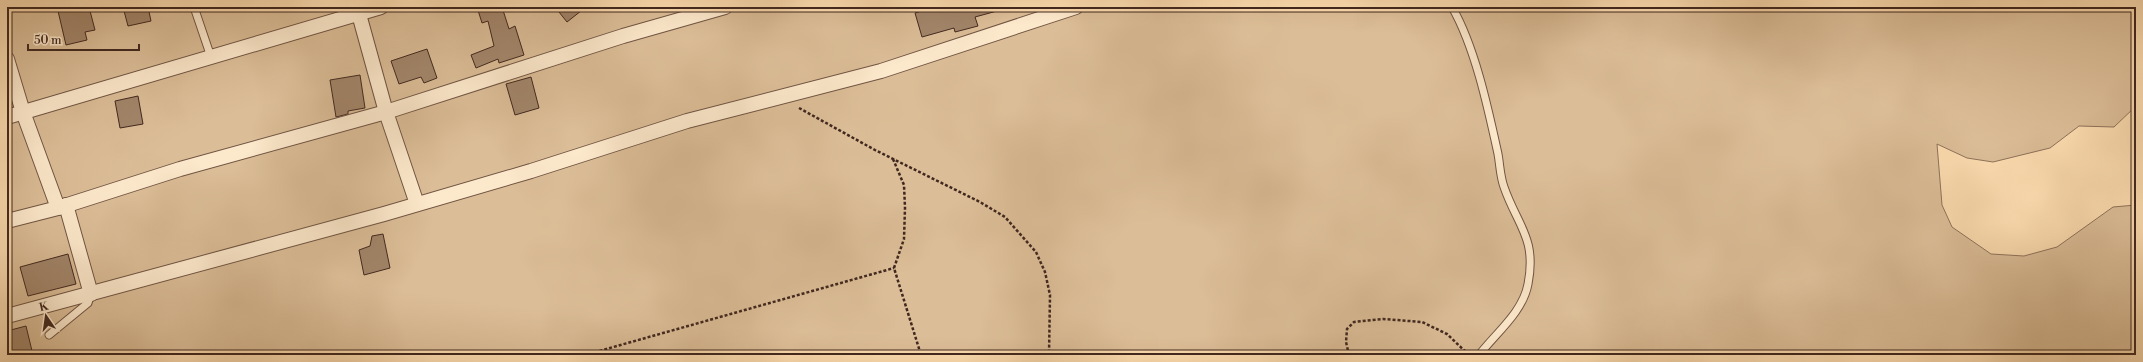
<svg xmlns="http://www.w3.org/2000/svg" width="2143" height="362" font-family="'Libre Bodoni',serif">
  <rect width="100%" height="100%" fill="#fbdbaf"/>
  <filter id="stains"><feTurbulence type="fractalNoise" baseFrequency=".005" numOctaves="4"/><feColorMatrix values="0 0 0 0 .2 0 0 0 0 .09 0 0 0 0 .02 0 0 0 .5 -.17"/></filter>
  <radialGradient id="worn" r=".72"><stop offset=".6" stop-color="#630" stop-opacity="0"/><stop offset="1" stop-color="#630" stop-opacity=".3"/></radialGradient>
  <!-- green -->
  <path fill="#dbbd97" stroke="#8e725b" d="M 22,7 L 2136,7 L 2136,106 L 2114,127 L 2079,126 L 2050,148 L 1993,162 L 1967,158 L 1937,144 L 1942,205 L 1952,227 L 1991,254 L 2024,256 L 2057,247 L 2113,207 L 2136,205 L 2136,355 L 7,355 L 7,10 Z"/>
  <!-- building -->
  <g fill="#a2856a" stroke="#41281f">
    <path d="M 75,7 L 89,7 L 95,30 L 85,32 L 87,40 L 66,45 L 58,11 Z"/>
    <path d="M 123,7 L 148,7 L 151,21 L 128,26 Z"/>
    <path d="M 477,7 L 502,7 L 509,29 L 515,26 L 524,55 L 499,63 L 498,59 L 476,68 L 471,55 L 494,46 L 488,21 L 482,23 Z"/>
    <path d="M 555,7 L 586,7 L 567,22 Z"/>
    <path d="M 946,7 L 996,7 L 997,11 L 975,17 L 978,26 L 955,32 L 954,28 L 922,37 L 915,13 L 931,8 L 932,11 Z"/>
    <path d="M 427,49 L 437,78 L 424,83 L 421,77 L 399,84 L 391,61 Z"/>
    <path d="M 360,75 L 365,108 L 348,111 L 348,114 L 336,117 L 330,80 Z"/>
    <path d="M 531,77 L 539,108 L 515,115 L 506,84 Z"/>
    <path d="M 138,96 L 143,124 L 120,128 L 115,101 Z"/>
    <path d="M 383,234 L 390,268 L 364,275 L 359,250 L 370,246 L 372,236 Z"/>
    <path d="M 68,254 L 76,284 L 28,296 L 20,267 Z"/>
    <path d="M 26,326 L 33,355 L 7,355 L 7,331 Z"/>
  </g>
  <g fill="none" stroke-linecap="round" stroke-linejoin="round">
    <!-- lane casing -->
    <g stroke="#705543" stroke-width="9">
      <g id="lane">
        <path d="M 194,7 L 211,57"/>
        <path d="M 1452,7 C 1475,47 1488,108 1498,154 C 1500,165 1500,176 1504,187 C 1517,225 1537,238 1528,284 C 1523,312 1496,333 1479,355"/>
        <path d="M 49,335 L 88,303 L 91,294"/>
      </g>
    </g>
    <!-- street casing -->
    <g stroke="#705543" stroke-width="16">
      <g id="street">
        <path d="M 357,7 L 386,112 L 417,204"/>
        <path d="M 7,59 L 23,112 L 58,208"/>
        <path d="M 7,117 L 381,7"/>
        <path d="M 66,205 L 91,294"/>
        <path d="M 7,221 L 58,208 L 180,169 L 386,112 L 623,36 L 725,7"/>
        <path d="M 7,316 L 384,214 L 531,171 L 687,121 L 881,71 L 1076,7"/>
      </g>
    </g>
    <!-- path -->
    <g stroke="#41281f" stroke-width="2.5" stroke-dasharray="3 2" stroke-linecap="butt">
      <path d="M 799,108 L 875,150 L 980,202 L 1005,217 L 1036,252 L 1045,272 L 1050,295 L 1049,355"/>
      <path d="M 893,159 L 904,185 L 905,208 L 904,239 L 894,268 L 921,355"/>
      <path d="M 585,355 L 894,268"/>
      <path d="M 1349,355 L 1346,342 L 1347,329 L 1354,322 L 1383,319 L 1422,322 L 1447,334 L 1469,355"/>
    </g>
    <!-- lane -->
    <use href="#lane" stroke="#fce8cb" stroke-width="7"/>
    <!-- street -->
    <use href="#street" stroke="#fce8cb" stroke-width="14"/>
  </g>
  <!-- margin -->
  <rect width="2143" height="362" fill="none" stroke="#fbdbaf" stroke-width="24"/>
  <rect x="8" y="8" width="2127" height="346" fill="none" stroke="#41281f" stroke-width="2"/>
  <rect x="12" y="12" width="2119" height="338" fill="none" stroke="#41281f"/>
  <!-- north arrow -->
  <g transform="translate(46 316) rotate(347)" stroke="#fce8cb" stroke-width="3" paint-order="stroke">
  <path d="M0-3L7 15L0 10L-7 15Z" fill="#41281f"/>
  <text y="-6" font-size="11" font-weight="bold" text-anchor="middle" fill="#41281f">K</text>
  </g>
  <!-- scale -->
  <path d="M28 44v6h111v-6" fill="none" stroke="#41281f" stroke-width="2"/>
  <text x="34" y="44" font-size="12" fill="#41281f" stroke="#fce8cb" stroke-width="3" paint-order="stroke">50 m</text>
  <rect width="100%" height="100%" filter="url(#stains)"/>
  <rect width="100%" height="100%" fill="url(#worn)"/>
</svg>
